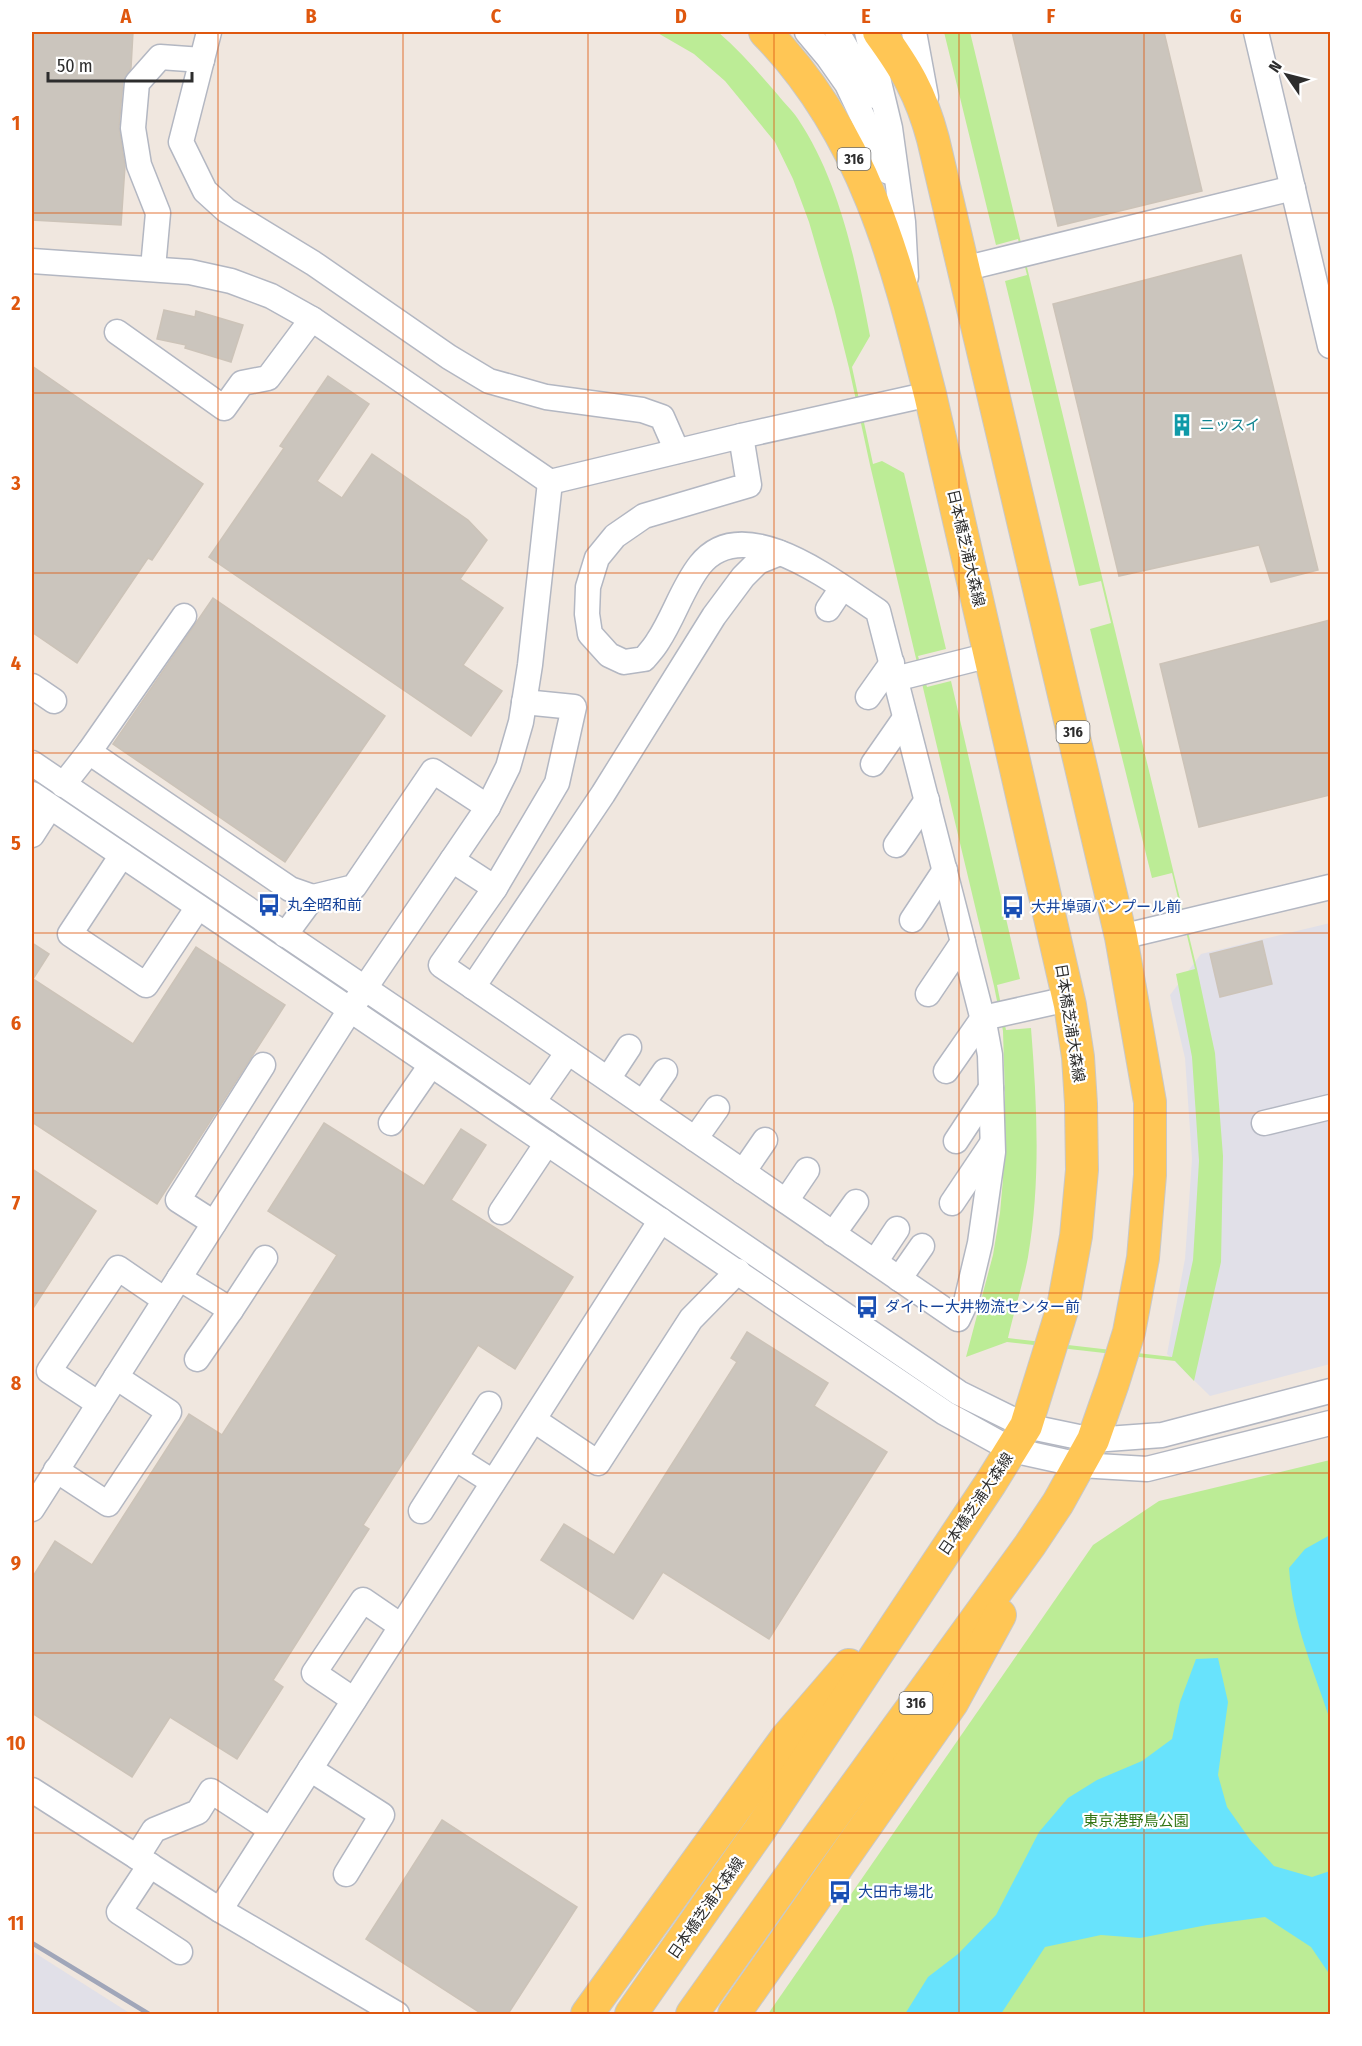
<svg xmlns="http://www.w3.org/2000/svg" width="1362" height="2046" font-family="'Fira Sans Condensed','Noto Sans JP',sans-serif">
  <rect width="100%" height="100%" fill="#f0e7df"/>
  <!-- industrial -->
  <g fill="#e1e0e8">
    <path d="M 1330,923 L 1330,1364 L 1210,1396 L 1167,1354 L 1185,1259 L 1192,1159 L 1185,1058 L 1170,995 L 1201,954 Z"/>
    <path d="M 32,1951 L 46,1960 L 131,2014 L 32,2014 Z"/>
  </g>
  <!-- green -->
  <g fill="#bcec96">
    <path d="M 656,32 L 718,32 C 740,51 758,72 778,95 C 784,103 793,111 798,119 C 840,182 856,263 870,336 L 852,367 L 873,464 L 882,461 L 904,473 L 946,649 L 918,656 L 927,687 L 951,681 L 1020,979 L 997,985 L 1006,1030 L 1031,1028 C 1037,1104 1041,1181 1028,1257 C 1023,1284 1014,1311 1008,1338 L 1172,1357 L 1193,1260 L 1199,1161 L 1192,1057 L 1176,974 L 1195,969 L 1172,873 L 1152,878 L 1090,629 L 1111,623 L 1101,581 L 1079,586 L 1005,281 L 1027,275 L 1018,239 L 996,245 L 944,32 L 970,32 L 1197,969 L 1215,1053 L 1223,1156 L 1221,1262 L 1194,1381 L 1175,1361 L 1007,1342 L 966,1357 L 993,1255 L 1000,1213 L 1003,1179 L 1005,1097 L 1003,1031 L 994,986 L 870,465 L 849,368 L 834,308 L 809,222 L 793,179 L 775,142 L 725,81 L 694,54 Z"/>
    <path d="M 1330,1460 L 1330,2014 L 768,2014 L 1093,1545 L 1159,1501 Z"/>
  </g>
  <!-- water -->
  <g fill="#68e3fc">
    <path d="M 1330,1535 L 1330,1720 C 1313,1667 1293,1625 1289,1568 L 1305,1549 Z"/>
    <path d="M 1218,1658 L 1228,1702 L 1218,1775 L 1227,1807 L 1251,1841 L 1274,1866 L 1312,1877 L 1330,1871 L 1330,1975 L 1311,1947 L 1265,1917 L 1207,1925 L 1140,1938 L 1101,1935 L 1045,1947 L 1001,2014 L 905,2014 L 928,1977 L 958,1954 L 996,1915 L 1039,1832 L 1068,1798 L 1097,1780 L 1142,1761 L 1172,1739 L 1180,1702 L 1196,1659 Z"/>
  </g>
  <!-- building -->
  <g fill="#cbc5bd" stroke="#ccc3b8" stroke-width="1.5">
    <path d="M 32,32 L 133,32 L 131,68 L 123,82 L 119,127 L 125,166 L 121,225 L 32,220 Z"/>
    <path d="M 1012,32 L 1164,32 L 1202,191 L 1058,226 Z"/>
    <path d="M 1241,255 L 1318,570 L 1271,582 L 1259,545 L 1119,576 L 1053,304 Z"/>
    <path d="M 164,310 L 195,317 L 196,311 L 243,325 L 231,362 L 185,348 L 186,345 L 157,339 Z"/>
    <path d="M 32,366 L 203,484 L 152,560 L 148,558 L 77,663 L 32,632 Z"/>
    <path d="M 328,376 L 369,404 L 317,481 L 342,498 L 372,454 L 468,520 L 487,540 L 460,579 L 503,608 L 463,665 L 502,691 L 471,736 L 209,557 L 284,448 L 280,446 Z"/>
    <path d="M 213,598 L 385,716 L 285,862 L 113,744 Z"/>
    <path d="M 1330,620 L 1330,795 L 1199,827 L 1160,664 Z"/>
    <path d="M 1262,941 L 1272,984 L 1220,997 L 1210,954 Z"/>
    <path d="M 32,943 L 49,954 L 33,979 L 133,1044 L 196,947 L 285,1005 L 157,1204 L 32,1122 Z"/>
    <path d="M 324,1123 L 424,1186 L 461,1129 L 486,1145 L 451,1200 L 573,1277 L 515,1369 L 478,1345 L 363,1525 L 369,1529 L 273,1680 L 283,1687 L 237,1759 L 170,1717 L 132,1777 L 32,1713 L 32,1578 L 55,1541 L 92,1565 L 189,1414 L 222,1435 L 337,1255 L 268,1211 Z"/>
    <path d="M 32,1169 L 96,1211 L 32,1310 Z"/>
    <path d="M 747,1332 L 828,1383 L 814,1406 L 887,1452 L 769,1639 L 663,1572 L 633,1619 L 541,1560 L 564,1524 L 614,1555 L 737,1362 L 731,1358 Z"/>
    <path d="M 442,1820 L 577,1907 L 508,2014 L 482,2014 L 366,1939 Z"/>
  </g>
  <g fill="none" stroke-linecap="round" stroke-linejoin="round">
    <!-- minor casing -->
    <g stroke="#b3b7c2" stroke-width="27">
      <g id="minor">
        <path d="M 209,32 L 181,142 L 205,191 L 226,210 L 313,263 L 449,357 L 489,381 L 546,397 L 642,410 L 662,417 L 677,451"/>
        <path d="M 807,32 L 828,57 L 847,84 L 889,172"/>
        <path d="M 837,32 L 874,96"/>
        <path d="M 867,32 L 890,128 L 903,222 L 906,277"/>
        <path d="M 914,32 L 926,97"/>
        <path d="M 1256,32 L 1330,346"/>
        <path d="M 32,261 L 190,272 L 231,281 L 271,296 L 312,319 L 550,482 L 741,436 L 930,394"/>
        <path d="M 153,268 L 158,213 L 139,165 L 133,128 L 137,83 L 160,57 L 202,60"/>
        <path d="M 963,269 L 1293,188"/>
        <path d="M 117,332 L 224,408 L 242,383 L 268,378 L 312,319"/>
        <path d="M 828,609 L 842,588"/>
        <path d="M 895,679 L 990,655"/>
        <path d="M 32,686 L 54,701"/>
        <path d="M 868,697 L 892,663"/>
        <path d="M 524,702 L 574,707 L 557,783 L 495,888 L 441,965 L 958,1319 L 966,1302 L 980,1243 L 993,1152 L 990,1055 L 985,1028 L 878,611 C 836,584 744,509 700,565 C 682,588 674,617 658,641 C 654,648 649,653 644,659 L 624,662 L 609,655 L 590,634 L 587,614 L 588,587 L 597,558 L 615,536 L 644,516 L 749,485 L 741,436"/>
        <path d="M 89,752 L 184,616"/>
        <path d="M 32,763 L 533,1102 L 959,1393 L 1026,1426 L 1093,1440 L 1162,1435 L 1330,1391"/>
        <path d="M 873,764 L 905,718"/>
        <path d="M 63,785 L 89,752 L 290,889 L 313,897"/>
        <path d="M 32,794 L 945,1413 L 1012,1450 L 1080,1465 L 1147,1469 L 1330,1423"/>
        <path d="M 32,835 L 50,807"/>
        <path d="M 896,845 L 927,800"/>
        <path d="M 122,855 L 70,934 L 146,985 L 198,907"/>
        <path d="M 452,860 L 495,888"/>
        <path d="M 912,920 L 945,870"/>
        <path d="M 285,935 L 313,897 L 354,887 L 433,771 L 488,807"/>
        <path d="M 1121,937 L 1330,887"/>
        <path d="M 473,987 L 603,794 L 714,616 L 743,577 L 758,562 L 780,553"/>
        <path d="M 928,994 L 963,942"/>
        <path d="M 946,1071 L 983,1018 L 1068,999"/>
        <path d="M 608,1079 L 629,1047"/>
        <path d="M 533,1102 L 568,1052"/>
        <path d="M 643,1103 L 665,1071"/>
        <path d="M 391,1123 L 431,1065"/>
        <path d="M 1264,1123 L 1330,1107"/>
        <path d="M 695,1139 L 717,1108"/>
        <path d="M 956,1141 L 991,1088"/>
        <path d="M 743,1172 L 765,1140"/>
        <path d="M 786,1201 L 807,1170"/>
        <path d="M 952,1203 L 991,1145"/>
        <path d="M 501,1212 L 547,1143"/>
        <path d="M 214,1223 L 178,1200 L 263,1065"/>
        <path d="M 833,1234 L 856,1202"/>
        <path d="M 875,1262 L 897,1229"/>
        <path d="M 179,1278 L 231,1310 L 197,1359"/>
        <path d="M 899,1279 L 922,1246"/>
        <path d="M 231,1310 L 265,1258"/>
        <path d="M 99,1404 L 49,1371 L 118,1268 L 165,1300"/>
        <path d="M 534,1420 L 598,1463 L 691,1319 L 738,1271"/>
        <path d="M 455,1458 L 493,1482"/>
        <path d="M 56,1470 L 108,1504 L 169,1412 L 116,1377"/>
        <path d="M 32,1509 L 350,1010 L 488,807 L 508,767 L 521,722 L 530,665 L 550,482"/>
        <path d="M 421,1511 L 489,1404"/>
        <path d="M 354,1700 L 314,1673 L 363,1600 L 401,1626"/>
        <path d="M 310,1769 L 382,1815 L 346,1874"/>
        <path d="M 32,1790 L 220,1910 L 397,2014"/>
        <path d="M 137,1857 L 154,1830 L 198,1812 L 211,1791 L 271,1830"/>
        <path d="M 150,1865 L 119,1912 L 180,1952"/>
        <path d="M 220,1910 L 661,1220"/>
      </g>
    </g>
    <!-- major casing -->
    <g stroke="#c8c8c8" stroke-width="34">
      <g id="major">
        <path d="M 587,2014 L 787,1737 L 849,1665"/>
        <path d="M 631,2014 L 759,1831 L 990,1484 L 1026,1426 L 1063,1307 L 1076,1236 L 1082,1170 L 1081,1104 L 1078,1057 L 1070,1005 L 930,394 C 896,260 864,133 765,32"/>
        <path d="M 692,2014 L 801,1861 L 1030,1545 L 1058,1503 L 1093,1440 L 1113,1383 L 1129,1332 L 1143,1258 L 1150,1175 L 1150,1102 L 1121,937 L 933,139 C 921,94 906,69 879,32"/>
        <path d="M 734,2014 L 952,1703 L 1000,1615"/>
      </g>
    </g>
    <!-- minor -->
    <use href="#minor" stroke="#fff" stroke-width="24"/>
    <!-- major -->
    <use href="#major" stroke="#ffc655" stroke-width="32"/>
    <!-- rail -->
    <path stroke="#a0a6b9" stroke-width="4.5" d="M 32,1943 L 149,2014"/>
  </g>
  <!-- grid -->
  <path fill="none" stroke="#df570e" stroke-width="1.5" stroke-opacity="0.55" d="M 218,32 L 218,2014M 403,32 L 403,2014M 588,32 L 588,2014M 774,32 L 774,2014M 959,32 L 959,2014M 1144,32 L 1144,2014M 32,213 L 1330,213M 32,393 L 1330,393M 32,573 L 1330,573M 32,753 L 1330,753M 32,933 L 1330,933M 32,1113 L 1330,1113M 32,1293 L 1330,1293M 32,1473 L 1330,1473M 32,1653 L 1330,1653M 32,1833 L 1330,1833"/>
  <!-- icons -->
  <defs>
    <g id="building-bare" transform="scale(1.8)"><path d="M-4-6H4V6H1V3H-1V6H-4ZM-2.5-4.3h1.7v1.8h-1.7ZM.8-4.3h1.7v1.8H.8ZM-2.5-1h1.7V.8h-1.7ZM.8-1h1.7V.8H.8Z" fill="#0f9aa8" stroke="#fff" stroke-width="2.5" paint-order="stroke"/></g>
    <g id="bus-bare" transform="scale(1.8)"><path d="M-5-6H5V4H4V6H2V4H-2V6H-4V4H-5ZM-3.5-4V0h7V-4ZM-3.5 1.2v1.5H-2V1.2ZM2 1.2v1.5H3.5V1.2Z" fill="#1a4fb4" stroke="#fff" stroke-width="2.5" paint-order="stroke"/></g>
  </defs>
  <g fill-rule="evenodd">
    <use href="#building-bare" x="1182" y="425"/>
    <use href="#bus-bare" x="269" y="905"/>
    <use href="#bus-bare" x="1013" y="907"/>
    <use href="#bus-bare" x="867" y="1307"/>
    <use href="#bus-bare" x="840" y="1892"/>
  </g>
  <g text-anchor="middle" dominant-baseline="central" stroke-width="4.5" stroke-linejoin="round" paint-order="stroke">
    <!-- shield labels -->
    <g fill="#fff" stroke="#6c6c6c" stroke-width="1.5">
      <rect x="837.5" y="148" width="33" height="22" rx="4.5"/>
      <rect x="1056.5" y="721" width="33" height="22" rx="4.5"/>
      <rect x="899.5" y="1692" width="33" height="22" rx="4.5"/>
    </g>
    <g font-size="14" font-weight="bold" fill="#2d2d2d">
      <text x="854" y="159">316</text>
      <text x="1073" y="732">316</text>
      <text x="916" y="1703">316</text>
    </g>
    <!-- culture labels -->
    <g font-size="15" fill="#0d838f" stroke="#fff" text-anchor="start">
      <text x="1200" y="425">ニッスイ</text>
    </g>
    <!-- street labels -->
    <g font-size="15" fill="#2d2d2d" stroke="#fff">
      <text transform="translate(966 548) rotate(77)">日本橋芝浦大森線</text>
      <text transform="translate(1070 1023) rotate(81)">日本橋芝浦大森線</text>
      <text transform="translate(976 1504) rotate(-56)">日本橋芝浦大森線</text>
      <text transform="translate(706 1908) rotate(-55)">日本橋芝浦大森線</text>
    </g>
    <!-- transit labels -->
    <g font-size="15" fill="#164399" stroke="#fff" text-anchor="start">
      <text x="287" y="905">丸全昭和前</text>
      <text x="1031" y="907">大井埠頭バンプール前</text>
      <text x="885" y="1307">ダイトー大井物流センター前</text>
      <text x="858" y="1892">大田市場北</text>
    </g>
    <!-- park labels -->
    <g font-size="15" fill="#317513" stroke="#fff">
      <text x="1136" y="1821">東京港野鳥公園</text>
    </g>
  </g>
  <!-- border -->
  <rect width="1362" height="2046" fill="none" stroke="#ffffff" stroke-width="66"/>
  <!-- north arrow -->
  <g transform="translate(1287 75) rotate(305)" stroke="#ffffff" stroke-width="4.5" paint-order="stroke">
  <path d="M0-4.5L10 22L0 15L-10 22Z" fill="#2d2d2d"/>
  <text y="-9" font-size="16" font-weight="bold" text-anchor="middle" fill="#2d2d2d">N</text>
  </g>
  <!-- scale -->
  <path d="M48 72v9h144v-9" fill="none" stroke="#2d2d2d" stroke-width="3"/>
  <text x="57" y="72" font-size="18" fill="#2d2d2d" stroke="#ffffff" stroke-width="4.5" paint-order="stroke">50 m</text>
  <rect x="33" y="33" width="1296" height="1980" fill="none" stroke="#df570e" stroke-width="2"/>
  <g font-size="20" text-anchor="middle" font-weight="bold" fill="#df570e">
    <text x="126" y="23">A</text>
    <text x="311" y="23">B</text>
    <text x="496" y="23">C</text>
    <text x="681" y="23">D</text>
    <text x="866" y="23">E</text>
    <text x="1051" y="23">F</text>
    <text x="1236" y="23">G</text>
    <text x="16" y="130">1</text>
    <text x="16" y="310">2</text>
    <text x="16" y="490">3</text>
    <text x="16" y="670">4</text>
    <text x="16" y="850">5</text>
    <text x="16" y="1030">6</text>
    <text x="16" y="1210">7</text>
    <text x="16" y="1390">8</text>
    <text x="16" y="1570">9</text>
    <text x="16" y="1750">10</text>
    <text x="16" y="1930">11</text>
  </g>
</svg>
